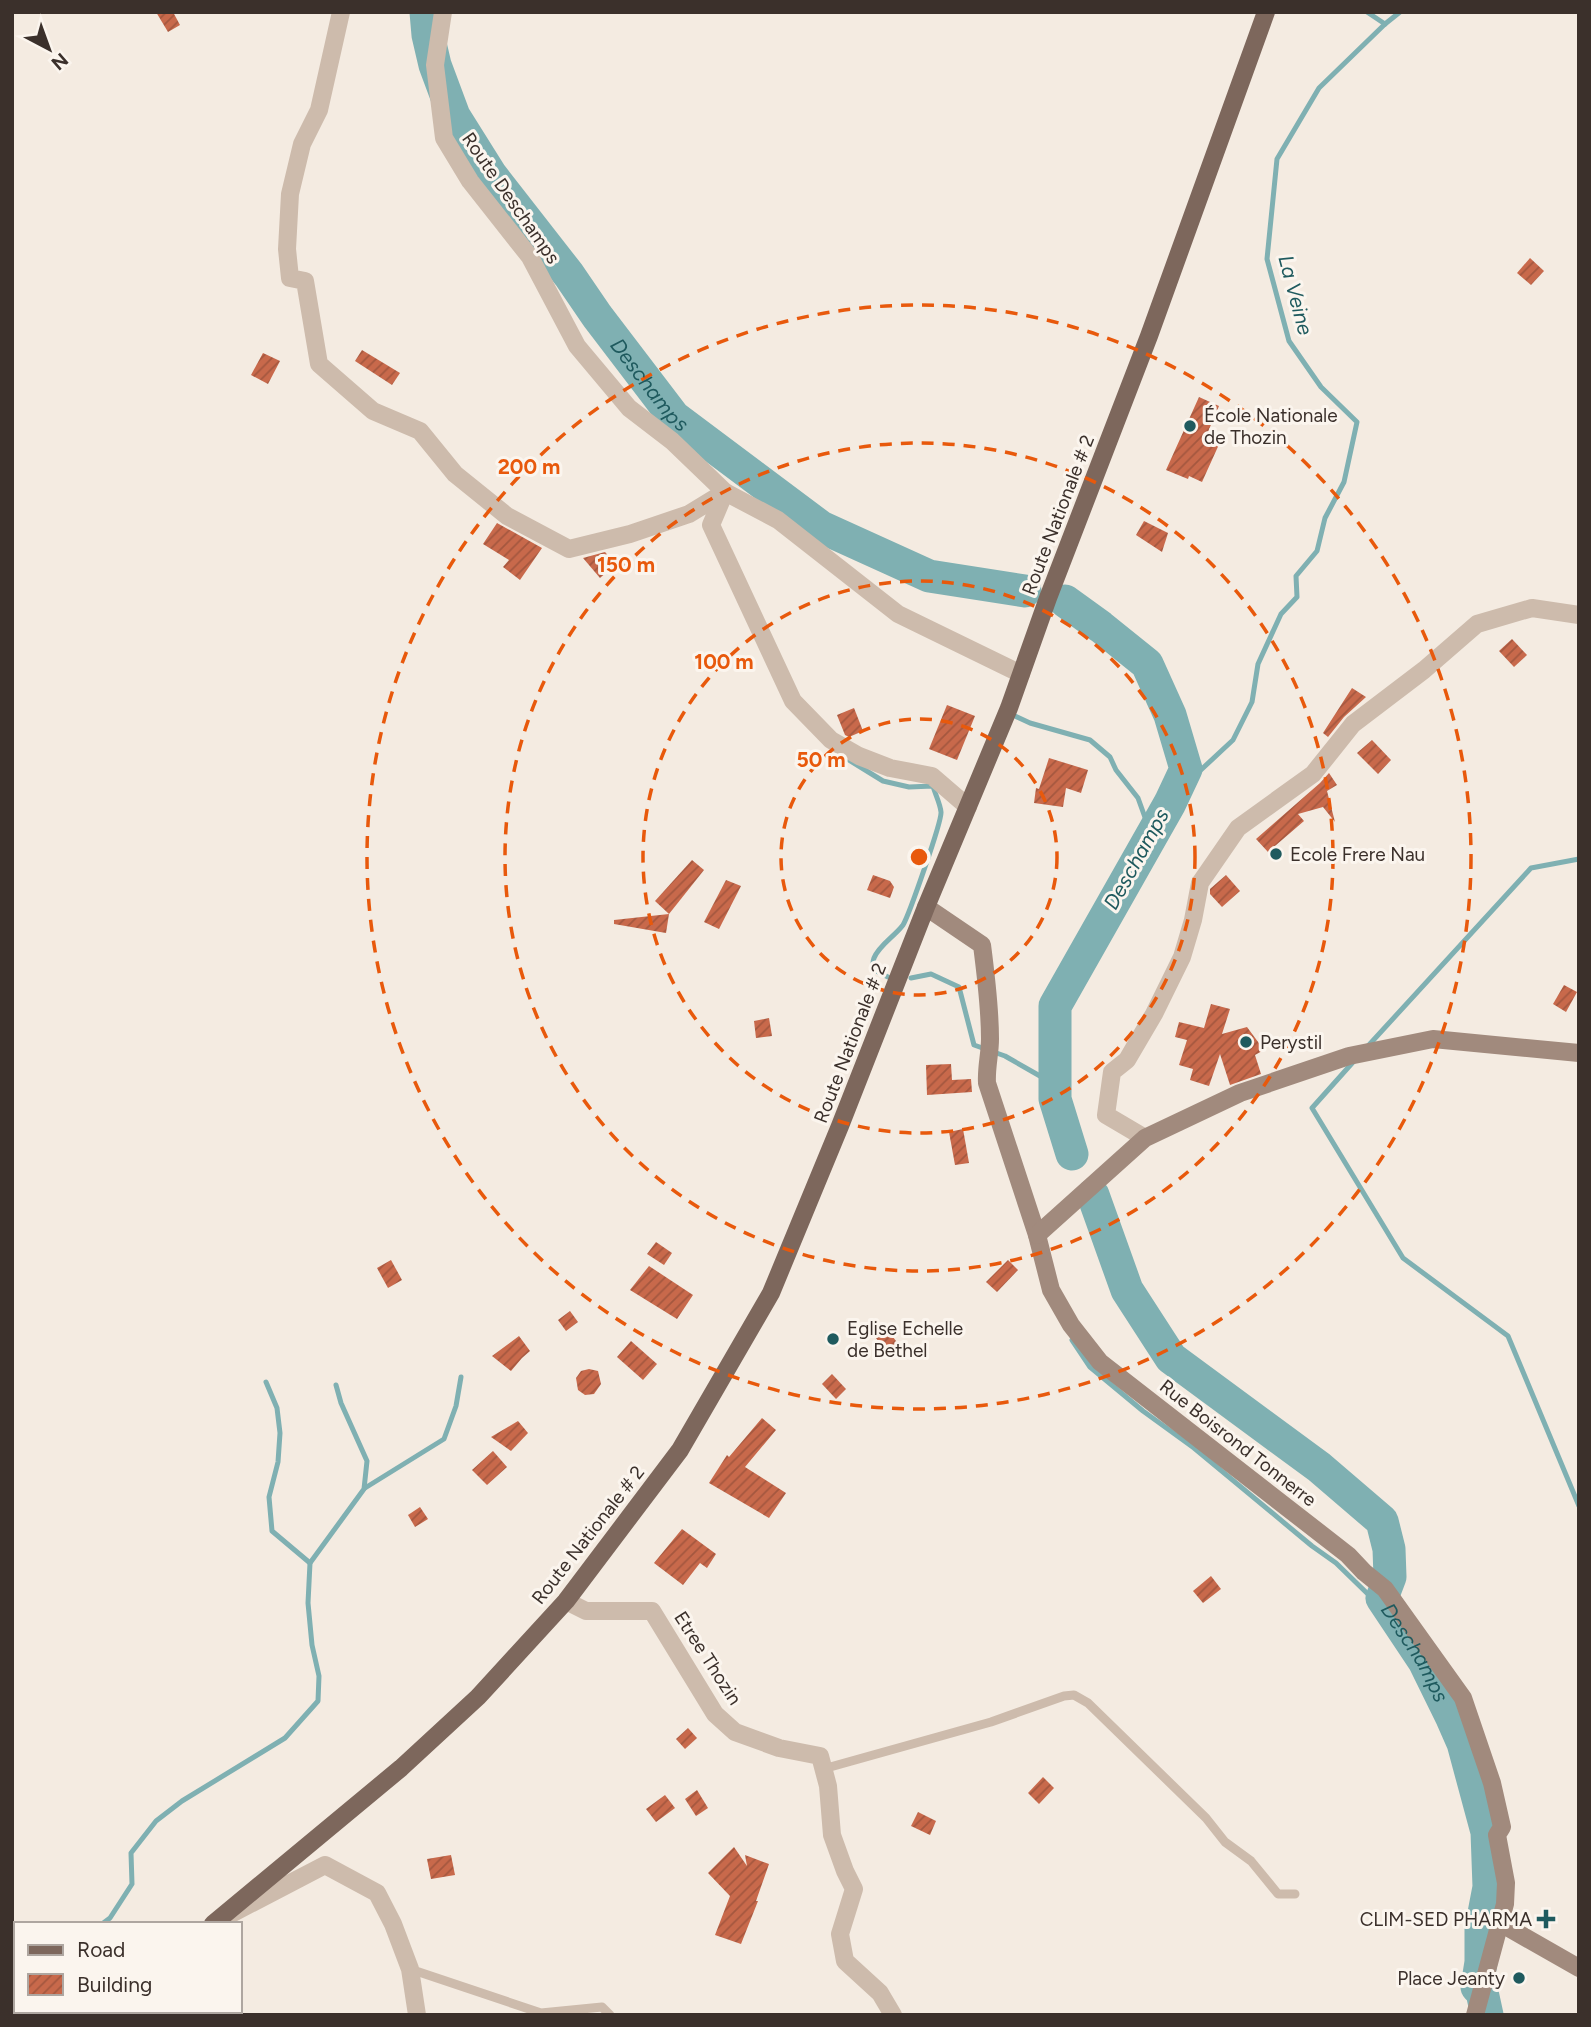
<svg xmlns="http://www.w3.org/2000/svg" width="1591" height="2027" font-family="Figtree,sans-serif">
  <defs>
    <pattern id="building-hatch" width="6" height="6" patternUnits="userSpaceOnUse" patternTransform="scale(1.75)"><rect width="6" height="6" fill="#c8694b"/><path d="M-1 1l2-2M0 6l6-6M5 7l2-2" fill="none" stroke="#a4573f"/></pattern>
  </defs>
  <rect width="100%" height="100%" fill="#f4ebe1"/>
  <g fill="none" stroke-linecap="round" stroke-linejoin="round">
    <!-- stream -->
    <g stroke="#7fb0b2" stroke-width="5">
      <path d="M 1367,12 L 1385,24"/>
      <path d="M 1015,716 L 1030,723 L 1090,740 L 1110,757 L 1116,770 L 1138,798 L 1151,834"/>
      <path d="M 849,760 L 883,781 L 909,787 L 933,786 C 935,794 940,803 941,812 C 942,821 909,915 903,925 C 895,936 879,945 874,958 C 870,969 879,973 888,977"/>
      <path d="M 1170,803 L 1189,781 L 1233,740 L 1252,702 L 1258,664 L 1281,614 L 1297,597 L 1296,576 L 1317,551 L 1325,518 L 1344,482 L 1357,422 L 1321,387 L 1289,341 L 1267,259 L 1277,159 L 1319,88 L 1385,24 L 1400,12"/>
      <path d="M 911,978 L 931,974 L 959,987 L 974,1045 L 1005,1056 L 1040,1076 L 1055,1080"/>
      <path d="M 1368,1046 L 1531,868 L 1579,859"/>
      <path d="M 1354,1061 L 1312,1108 L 1403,1258 L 1508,1336 L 1579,1506"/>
      <path d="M 1072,1340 L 1090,1367 L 1143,1411 L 1194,1448 L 1312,1546 L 1336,1563 L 1374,1600 L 1397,1620"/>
      <path d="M 266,1382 L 277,1408 L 280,1433 L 278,1462 L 269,1497 L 272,1531 L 310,1563"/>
      <path d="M 365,1488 L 444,1439 L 456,1406 L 461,1377"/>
      <path d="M 102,1924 L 110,1918 L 132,1884 L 131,1853 L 156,1821 L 182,1801 L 285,1738 L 318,1701 L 319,1676 L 312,1645 L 308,1603 L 310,1563 L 364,1489 L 367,1461 L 341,1403 L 336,1385"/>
    </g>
    <!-- river -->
    <g stroke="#7fb0b2" stroke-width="33">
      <path id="s1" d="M 426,12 L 428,35 L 435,65 L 454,116 L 491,175 L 569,275 L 597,316 L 674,417 L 821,527 L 929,576 L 1025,591"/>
      <path d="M 1065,601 L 1101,627 L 1147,664 L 1170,715 L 1186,769 L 1170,803 L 1055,1006 L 1055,1099 L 1072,1154"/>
      <path id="s2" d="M 1093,1195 L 1127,1290 L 1171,1358 L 1319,1467 L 1382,1521 L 1389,1549 L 1390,1577 L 1382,1598 L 1424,1661 L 1452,1718 L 1463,1743 L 1487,1832 L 1489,1887 L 1481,1929 L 1481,1962 L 1477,1987 L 1482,1992 L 1487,2015"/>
    </g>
  </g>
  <!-- building -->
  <g fill="url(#building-hatch)">
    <path d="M 156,12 L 173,12 L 180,25 L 168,32 Z"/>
    <path d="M 1530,258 L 1544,271 L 1531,285 L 1517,273 Z"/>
    <path d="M 362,350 L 400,373 L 392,385 L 355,361 Z"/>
    <path d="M 263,353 L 280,361 L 268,384 L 251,375 Z"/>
    <path d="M 1199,397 L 1219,406 L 1207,434 L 1221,440 L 1202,482 L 1189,476 L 1188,479 L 1166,470 Z"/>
    <path d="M 1144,521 L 1168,533 L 1162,552 L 1136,535 Z"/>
    <path d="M 497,523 L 542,548 L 520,580 L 503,567 L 509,560 L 483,544 Z"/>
    <path d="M 605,552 L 616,564 L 600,578 L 583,558 Z"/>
    <path d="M 1512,639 L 1527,655 L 1514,667 L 1499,651 Z"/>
    <path d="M 1352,688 L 1366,697 L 1344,717 L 1328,737 L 1323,733 Z"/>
    <path d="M 947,705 L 975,716 L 957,760 L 929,749 Z"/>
    <path d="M 854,708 L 863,731 L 849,737 L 845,735 L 837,715 Z"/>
    <path d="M 1372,740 L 1391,760 L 1378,774 L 1357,753 Z"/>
    <path d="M 1049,758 L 1088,770 L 1081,793 L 1066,788 L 1063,807 L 1034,803 L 1036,788 L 1039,789 Z"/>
    <path d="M 1329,773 L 1337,785 L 1327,791 L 1335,822 L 1323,807 L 1298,814 L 1304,821 L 1268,852 L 1256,839 L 1320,783 Z"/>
    <path d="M 692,860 L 704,870 L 669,914 L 655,901 Z"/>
    <path d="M 873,875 L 890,881 L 894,887 L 890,898 L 867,890 Z"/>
    <path d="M 1226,875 L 1240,891 L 1222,907 L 1210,894 L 1210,889 Z"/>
    <path d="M 726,880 L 741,886 L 719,929 L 704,922 Z"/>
    <path d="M 669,914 L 666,933 L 614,924 L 614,920 Z"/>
    <path d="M 1564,985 L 1577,992 L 1566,1012 L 1553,1004 Z"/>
    <path d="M 1211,1004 L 1230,1009 L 1222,1034 L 1247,1027 L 1264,1050 L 1255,1055 L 1261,1074 L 1230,1085 L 1220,1054 L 1209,1086 L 1190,1080 L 1193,1069 L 1179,1065 L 1187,1040 L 1175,1037 L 1179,1022 L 1204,1028 Z"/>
    <path d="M 769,1018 L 772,1036 L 756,1038 L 754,1021 Z"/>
    <path d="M 951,1064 L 952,1080 L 971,1079 L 972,1092 L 927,1095 L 926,1065 Z"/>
    <path d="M 963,1129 L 969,1163 L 955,1165 L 949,1132 Z"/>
    <path d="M 656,1242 L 672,1253 L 664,1265 L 647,1254 Z"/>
    <path d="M 391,1260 L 402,1280 L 388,1288 L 377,1268 Z"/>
    <path d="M 1008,1260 L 1018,1270 L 997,1292 L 986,1282 Z"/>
    <path d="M 649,1266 L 693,1295 L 677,1319 L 630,1290 Z"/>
    <path d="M 570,1311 L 578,1322 L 566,1331 L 558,1320 Z"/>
    <path d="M 887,1329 L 899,1345 L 887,1353 L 876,1338 Z"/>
    <path d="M 519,1336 L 530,1351 L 522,1358 L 511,1371 L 492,1356 Z"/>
    <path d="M 631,1341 L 657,1364 L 643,1380 L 617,1357 Z"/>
    <path d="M 589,1369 L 598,1371 L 601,1384 L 594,1394 L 585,1395 L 578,1390 L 576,1378 L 581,1371 Z"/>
    <path d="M 832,1374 L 846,1389 L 836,1399 L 822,1384 Z"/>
    <path d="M 762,1418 L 776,1430 L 745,1467 L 786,1493 L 769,1518 L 709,1483 L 727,1455 L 729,1457 Z"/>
    <path d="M 518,1421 L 528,1433 L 511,1451 L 491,1437 Z"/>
    <path d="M 493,1451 L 507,1467 L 487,1485 L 472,1470 Z"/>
    <path d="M 420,1507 L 428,1519 L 415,1527 L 408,1515 Z"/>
    <path d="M 682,1529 L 716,1554 L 707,1568 L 700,1563 L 683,1585 L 654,1563 Z"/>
    <path d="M 1211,1576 L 1221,1589 L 1203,1603 L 1193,1591 Z"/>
    <path d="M 688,1728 L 697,1738 L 685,1749 L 676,1739 Z"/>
    <path d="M 1043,1777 L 1054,1788 L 1039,1804 L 1028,1793 Z"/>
    <path d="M 697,1790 L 708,1808 L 696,1816 L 685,1799 Z"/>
    <path d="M 665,1795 L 675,1808 L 656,1822 L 646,1809 Z"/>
    <path d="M 918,1812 L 936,1821 L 930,1835 L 911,1826 Z"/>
    <path d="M 734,1847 L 747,1866 L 745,1855 L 769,1864 L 756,1901 L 758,1901 L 741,1944 L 715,1935 L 730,1896 L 708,1873 Z"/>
    <path d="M 451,1855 L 455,1875 L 431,1879 L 427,1859 Z"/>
  </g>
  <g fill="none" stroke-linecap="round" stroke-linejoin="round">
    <!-- lane -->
    <g stroke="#cdbbac" stroke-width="9">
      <path d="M 823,1769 L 991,1722 L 1064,1696 L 1074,1695 L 1088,1703 L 1206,1818 L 1225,1842 L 1251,1861 L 1278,1894 L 1295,1894"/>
      <path d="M 410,1969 L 541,2013 L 602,2007 L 610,2015"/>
    </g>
    <!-- street -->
    <g stroke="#cdbbac" stroke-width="18">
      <path d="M 341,12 L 319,110 L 302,144 L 290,194 L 287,249 L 290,278 L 305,281 L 319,364 L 373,411 L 420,431 L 455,474 L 507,516 L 569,549 L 630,534 L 689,514 L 725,492 L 711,525 L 793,701 L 831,740 L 859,756 L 890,768 L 932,776 L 968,807"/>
      <path d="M 443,12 L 435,65 L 444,138 L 470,181 L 530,257 L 577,346 L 629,408 L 672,441 L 725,492 L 778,520 L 898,614 L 1021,674"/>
      <path d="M 1145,1138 L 1106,1115 L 1112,1072 L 1127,1060 L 1154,1014 L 1182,957 L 1193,920 L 1200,883 L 1238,828 L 1313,774 L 1353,724 L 1424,670 L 1477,624 L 1532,608 L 1579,615"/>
      <path d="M 566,1601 L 586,1611 L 652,1611 L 715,1714 L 735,1732 L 779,1748 L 820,1756 L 828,1786 L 832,1835 L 845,1871 L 854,1889 L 840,1934 L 845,1961 L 880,1993 L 893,2015"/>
      <path d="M 231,1914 L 325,1865 L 377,1893 L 393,1924 L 410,1969 L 417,2015"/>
    </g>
    <!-- secondary -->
    <g stroke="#a18a7d" stroke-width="18">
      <path d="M 926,907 L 982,945 C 986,976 990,1008 990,1039 C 990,1054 986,1068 987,1083 L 1037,1235 L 1051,1290 L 1071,1325 L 1100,1362 L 1348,1555 L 1364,1572 L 1385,1589 L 1463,1698 L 1492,1783 L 1502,1827 L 1497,1835 L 1506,1883 L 1505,1904 L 1475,2015"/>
      <path d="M 1037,1235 L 1145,1138 L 1240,1093 L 1349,1056 L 1433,1039 L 1579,1053"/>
      <path d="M 1500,1923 L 1579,1968"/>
    </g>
    <!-- primary -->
    <g stroke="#7d675c" stroke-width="18">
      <path d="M 213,1924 L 401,1768 L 478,1697 L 566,1601 L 680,1450 L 771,1293 L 840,1126 L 926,907 L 1009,708 L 1048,598 L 1149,336 L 1266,12"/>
      <path d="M 92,2015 L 97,2011"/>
    </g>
  </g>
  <!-- distance rings -->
  <g fill="none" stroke="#e8590c" stroke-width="3.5" stroke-dasharray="12 9">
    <circle cx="919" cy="857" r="138"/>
    <circle cx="919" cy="857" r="276"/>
    <circle cx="919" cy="857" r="414"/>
    <circle cx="919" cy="857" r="552"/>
  </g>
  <!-- markers -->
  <g fill="#1f5a5e" stroke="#fbf5ee" stroke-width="2.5">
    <circle cx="1190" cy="426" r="7"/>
    <circle cx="1276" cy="854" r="7"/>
    <circle cx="1246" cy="1042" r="7"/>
    <circle cx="833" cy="1339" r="7"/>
    <path d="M1542.5 1908.5h7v7h7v7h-7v7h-7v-7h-7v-7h7z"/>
    <circle cx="1519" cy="1978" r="7"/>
  </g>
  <g text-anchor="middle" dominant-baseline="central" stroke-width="6" stroke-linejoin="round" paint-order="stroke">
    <!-- street labels -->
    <g font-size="19" fill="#3b302b" stroke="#fbf5ee">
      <text transform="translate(511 198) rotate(55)">Route Deschamps</text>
      <text transform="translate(1058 515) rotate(-69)">Route Nationale # 2</text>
      <text transform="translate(850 1043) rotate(-69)">Route Nationale # 2</text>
      <text transform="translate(1238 1443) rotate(38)">Rue Boisrond Tonnerre</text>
      <text transform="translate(588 1535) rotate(-52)">Route Nationale # 2</text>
      <text transform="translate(708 1658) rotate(57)">Etree Thozin</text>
    </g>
    <!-- poi labels -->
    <g font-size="19" fill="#3b302b" stroke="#fbf5ee" text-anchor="start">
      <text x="1204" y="415">École Nationale<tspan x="1204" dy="22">de Thozin</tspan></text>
      <text x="1290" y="854">Ecole Frere Nau</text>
      <text x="1260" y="1042">Perystil</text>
      <text x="847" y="1328">Eglise Echelle<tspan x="847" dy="22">de Bethel</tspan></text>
      <text x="1532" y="1919" text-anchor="end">CLIM-SED PHARMA</text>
      <text x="1505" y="1978" text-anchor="end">Place Jeanty</text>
    </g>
    <!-- water labels -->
    <g font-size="21" font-style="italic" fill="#1f5a5e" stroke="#fbf5ee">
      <text transform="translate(1296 295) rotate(75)">La Veine</text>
      <text stroke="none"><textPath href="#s1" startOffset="441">Deschamps</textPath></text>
      <text transform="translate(1136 859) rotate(-61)">Deschamps</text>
      <text stroke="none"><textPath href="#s2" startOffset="592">Deschamps</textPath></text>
    </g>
  </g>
  <circle cx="919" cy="857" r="10" fill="#e8590c" stroke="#fbf5ee" stroke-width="3.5"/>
  <g font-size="21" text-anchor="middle" font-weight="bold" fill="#e8590c" stroke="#fbf5ee" stroke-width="6" stroke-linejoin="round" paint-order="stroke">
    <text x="529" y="474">200 m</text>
    <text x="626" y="572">150 m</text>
    <text x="724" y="669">100 m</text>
    <text x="821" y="767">50 m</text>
  </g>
  <!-- border -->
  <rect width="1591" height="2027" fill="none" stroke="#3b302b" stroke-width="28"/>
  <!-- legend -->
  <rect x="14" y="1922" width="228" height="91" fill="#fbf5ee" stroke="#aea6a0" stroke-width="2"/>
  <rect x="28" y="1945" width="35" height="10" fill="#7d675c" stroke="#aea6a0" stroke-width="2"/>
  <text x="77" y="1957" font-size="21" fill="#3b302b">Road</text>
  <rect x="28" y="1974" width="35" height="21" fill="url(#building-hatch)" stroke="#aea6a0" stroke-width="2"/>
  <text x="77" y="1992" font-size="21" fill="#3b302b">Building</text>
  <!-- north arrow -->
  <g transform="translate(49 49) rotate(139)" stroke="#fbf5ee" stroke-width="5" paint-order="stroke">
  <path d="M0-5L12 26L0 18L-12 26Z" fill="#3b302b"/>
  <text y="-10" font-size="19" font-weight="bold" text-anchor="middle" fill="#3b302b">N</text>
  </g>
</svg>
